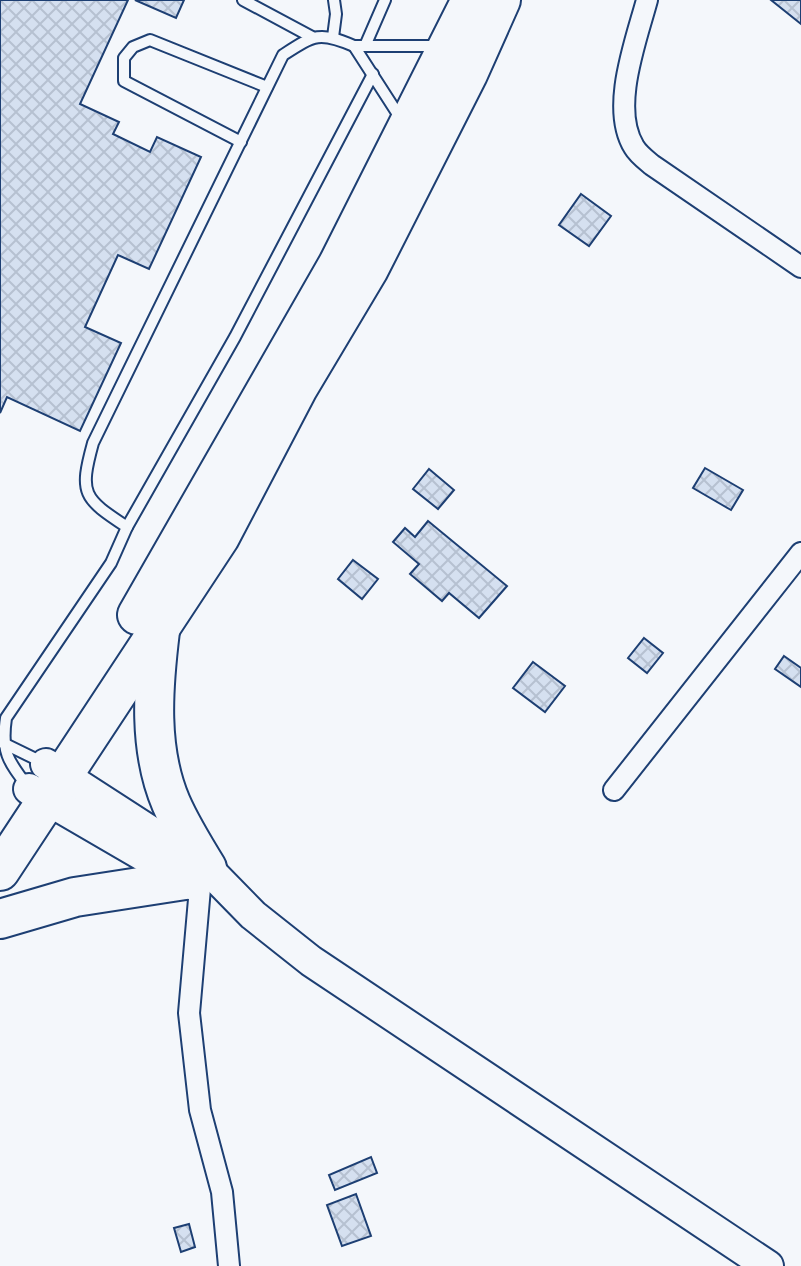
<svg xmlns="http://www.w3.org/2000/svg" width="801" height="1266" font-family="Raleway,sans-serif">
  <defs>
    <pattern id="building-cross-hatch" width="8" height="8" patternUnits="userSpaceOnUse" patternTransform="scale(2)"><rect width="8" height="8" fill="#d5e0f0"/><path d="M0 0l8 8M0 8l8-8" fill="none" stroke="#b6c1d1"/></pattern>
  </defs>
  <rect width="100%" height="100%" fill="#f4f7fb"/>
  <!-- building -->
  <g fill="url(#building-cross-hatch)" stroke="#1d3f73" stroke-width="2">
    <path d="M 0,0 L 128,0 L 80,104 L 119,122 L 113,134 L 150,152 L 157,137 L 201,157 L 149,269 L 118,255 L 85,327 L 121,343 L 80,431 L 7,397 L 0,413 Z"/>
    <path d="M 135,0 L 184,0 L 176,18 Z"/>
    <path d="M 771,0 L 801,0 L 801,24 Z"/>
    <path d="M 581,194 L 611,216 L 589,246 L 559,225 Z"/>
    <path d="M 705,468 L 743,490 L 731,510 L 693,488 Z"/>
    <path d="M 429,469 L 454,490 L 438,509 L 413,489 Z"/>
    <path d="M 428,521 L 507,586 L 479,618 L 449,593 L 442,601 L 410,574 L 419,564 L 393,542 L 405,528 L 415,537 Z"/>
    <path d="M 353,560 L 378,579 L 362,599 L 338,579 Z"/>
    <path d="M 644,638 L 663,653 L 647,673 L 628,658 Z"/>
    <path d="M 784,656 L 801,668 L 801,687 L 775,669 Z"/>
    <path d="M 533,662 L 565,686 L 545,712 L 513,688 Z"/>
    <path d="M 371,1157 L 377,1173 L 335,1190 L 329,1175 Z"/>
    <path d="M 356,1194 L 371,1236 L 342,1246 L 327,1205 Z"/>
    <path d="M 189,1224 L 195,1247 L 181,1252 L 174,1228 Z"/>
  </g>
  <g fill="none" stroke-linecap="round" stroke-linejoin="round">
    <!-- lane casing -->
    <g stroke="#1d3f73" stroke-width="14">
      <g id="lane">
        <path d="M 243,0 L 312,37"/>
        <path d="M 333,37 L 336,14 L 334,0"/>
        <path d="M 365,46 L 385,0"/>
        <path d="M 401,119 L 354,46 L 439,46"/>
        <path d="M 241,142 L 124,81 L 124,58 L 133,47 L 150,40 L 267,87"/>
        <path d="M 127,527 L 235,337 L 373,74"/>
        <path d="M 3,743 L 44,763"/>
        <path d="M 28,787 C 8,761 1,752 6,718 L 111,563 L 127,527 C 83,498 79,494 93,443 L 283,55 C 314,35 319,31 354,46"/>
      </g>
    </g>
    <!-- street casing -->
    <g stroke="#1d3f73" stroke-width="24">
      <g id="street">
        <path d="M 647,0 C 636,41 610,108 634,147 C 638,154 646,160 652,165 L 801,267"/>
        <path d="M 614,790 L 801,553"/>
        <path d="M 200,888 L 189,1013 L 200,1110 L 222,1192 L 229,1266"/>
      </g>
    </g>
    <!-- secondary casing -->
    <g stroke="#1d3f73" stroke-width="34">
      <g id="secondary">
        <path d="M 46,764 L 207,868 L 253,915 L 311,961 L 768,1266"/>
        <path d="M 29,789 L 194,885"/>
      </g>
    </g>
    <!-- highway casing -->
    <g stroke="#1d3f73" stroke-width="42">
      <g id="highway">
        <path d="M 137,615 L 338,264 L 471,0"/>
        <path d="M 160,631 C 153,688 148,749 171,803 C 181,826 194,847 207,868"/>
        <path d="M 0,871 L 220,537 L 298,388 L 369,269 L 468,74 L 501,0"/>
        <path d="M 0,919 L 75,897 L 185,880"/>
      </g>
    </g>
    <!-- lane -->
    <use href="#lane" stroke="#f4f7fb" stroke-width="10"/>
    <!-- street -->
    <use href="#street" stroke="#f4f7fb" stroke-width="20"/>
    <!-- secondary -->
    <use href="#secondary" stroke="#f4f7fb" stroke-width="30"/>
    <!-- highway -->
    <use href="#highway" stroke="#f4f7fb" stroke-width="38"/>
  </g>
</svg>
